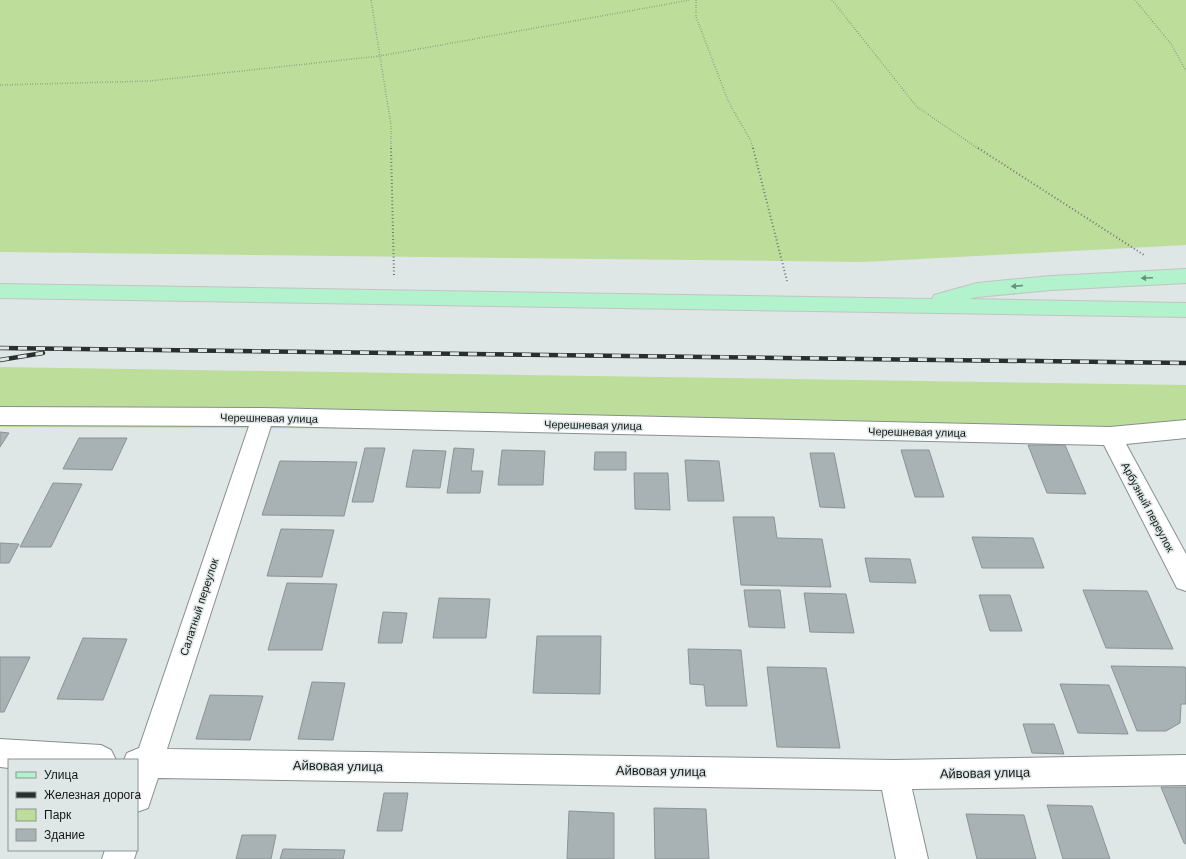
<svg xmlns="http://www.w3.org/2000/svg" width="1186" height="859" font-family="Arial,sans-serif">
  <rect width="100%" height="100%" fill="#dee7e6"/>
  <!-- green -->
  <g fill="#bddd9b">
    <path d="M 0,0 L 1186,0 L 1186,245 L 863,262 L 0,252 Z"/>
    <path d="M 0,367 L 1186,385 L 1186,432 L 0,427 Z"/>
  </g>
  <!-- building -->
  <g fill="#a8b1b3" stroke="#8a9395">
    <path d="M 0,432 L 9,433 L 0,447 Z"/>
    <path d="M 79,438 L 127,438 L 112,470 L 63,469 Z"/>
    <path d="M 1028,445 L 1065,445 L 1086,494 L 1047,493 Z"/>
    <path d="M 365,448 L 385,448 L 373,502 L 352,502 Z"/>
    <path d="M 454,448 L 474,449 L 471,471 L 483,471 L 480,493 L 447,493 Z"/>
    <path d="M 413,450 L 446,451 L 440,488 L 406,487 Z"/>
    <path d="M 502,450 L 545,451 L 543,485 L 498,485 Z"/>
    <path d="M 901,450 L 929,450 L 944,497 L 915,497 Z"/>
    <path d="M 595,452 L 626,452 L 626,470 L 594,470 Z"/>
    <path d="M 810,453 L 834,453 L 845,508 L 820,507 Z"/>
    <path d="M 685,460 L 719,461 L 724,501 L 688,501 Z"/>
    <path d="M 280,461 L 357,462 L 344,516 L 262,515 Z"/>
    <path d="M 634,473 L 668,473 L 670,510 L 635,509 Z"/>
    <path d="M 53,483 L 82,484 L 51,547 L 20,547 Z"/>
    <path d="M 733,517 L 774,517 L 777,538 L 822,539 L 831,587 L 741,585 Z"/>
    <path d="M 281,529 L 334,530 L 322,577 L 267,576 Z"/>
    <path d="M 972,537 L 1033,538 L 1044,568 L 982,568 Z"/>
    <path d="M 0,543 L 19,544 L 9,563 L 0,563 Z"/>
    <path d="M 865,558 L 910,559 L 916,583 L 870,582 Z"/>
    <path d="M 287,583 L 337,584 L 322,650 L 268,650 Z"/>
    <path d="M 744,590 L 780,590 L 785,628 L 749,627 Z"/>
    <path d="M 1083,590 L 1147,591 L 1173,649 L 1106,648 Z"/>
    <path d="M 804,593 L 846,594 L 854,633 L 810,632 Z"/>
    <path d="M 979,595 L 1010,595 L 1022,631 L 990,631 Z"/>
    <path d="M 439,598 L 490,599 L 486,638 L 433,638 Z"/>
    <path d="M 383,612 L 407,613 L 402,643 L 378,643 Z"/>
    <path d="M 537,636 L 601,636 L 600,694 L 533,693 Z"/>
    <path d="M 83,638 L 127,639 L 103,700 L 57,699 Z"/>
    <path d="M 688,649 L 741,650 L 747,706 L 706,706 L 704,685 L 690,684 Z"/>
    <path d="M 0,657 L 30,657 L 4,712 L 0,712 Z"/>
    <path d="M 1111,666 L 1185,667 L 1186,670 L 1186,704 L 1181,704 L 1180,723 L 1166,731 L 1137,731 Z"/>
    <path d="M 767,667 L 826,668 L 840,748 L 777,747 Z"/>
    <path d="M 312,682 L 345,683 L 333,740 L 298,739 Z"/>
    <path d="M 1060,684 L 1109,685 L 1128,734 L 1078,733 Z"/>
    <path d="M 210,695 L 263,696 L 250,740 L 196,739 Z"/>
    <path d="M 1023,724 L 1054,724 L 1064,754 L 1032,753 Z"/>
    <path d="M 1161,787 L 1186,787 L 1186,844 L 1184,843 Z"/>
    <path d="M 384,793 L 408,793 L 402,831 L 377,831 Z"/>
    <path d="M 1047,805 L 1092,806 L 1110,859 L 1063,859 Z"/>
    <path d="M 654,808 L 706,809 L 709,859 L 655,859 Z"/>
    <path d="M 569,811 L 614,813 L 614,859 L 567,859 Z"/>
    <path d="M 966,814 L 1024,815 L 1036,859 L 977,859 Z"/>
    <path d="M 242,835 L 276,835 L 271,859 L 236,859 Z"/>
    <path d="M 283,849 L 345,850 L 343,859 L 280,859 Z"/>
  </g>
  <g fill="none" stroke-linecap="round" stroke-linejoin="round">
    <!-- street casing -->
    <g stroke="#87908e" stroke-width="2">
      <g id="street">
        <path d="M 0,407 L 263,408 L 1110,427 L 1186,420 L 1186,438 L 1126,444 L 1186,554 L 1186,591 L 1177,588 L 1104,445 L 271,426 L 167,749 L 894,760 L 1186,755 L 1186,785 L 912,789 L 928,859 L 896,859 L 882,790 L 158,778 L 148,808 L 137,812 L 137,760 L 124,760 L 127,753 L 139,748 L 249,426 L 0,425 Z"/>
        <path d="M 0,739 L 101,745 L 111,750 L 116,760 L 9,760 L 9,768 L 0,767 Z"/>
        <path d="M 105,850 L 137,850 L 134,859 L 102,859 Z"/>
      </g>
    </g>
    <!-- primary casing -->
    <g stroke="#c2c3c2" stroke-width="2">
      <path id="primary" d="M 1186,269 L 1186,283 L 1051,290 L 977,297 L 968,299 L 1186,303 L 1186,317 L 0,298 L 0,284 L 932,299 L 934,295 L 977,283 L 1051,276 Z"/>
    </g>
    <!-- path-far1 -->
    <g stroke="#6f7574" stroke-width="1.5" stroke-dasharray="0.5 2" stroke-linecap="butt">
      <path d="M 371,0 L 391,125 L 391,149"/>
      <path d="M 696,0 L 696,17 L 729,103 L 751,141 L 753,149"/>
      <path d="M 832,0 L 917,107 L 979,149"/>
      <path d="M 1135,0 L 1171,44 L 1186,71"/>
      <path d="M 0,85 L 149,81 L 380,56 L 690,0"/>
    </g>
    <!-- path -->
    <g stroke="#6f7574" stroke-width="2" stroke-dasharray="1 2.5" stroke-linecap="butt">
      <path d="M 391,148 L 394,275"/>
      <path d="M 753,148 L 787,281"/>
      <path d="M 978,148 L 1144,255"/>
    </g>
    <!-- street -->
    <use href="#street" fill="#fff" fill-rule="evenodd"/>
    <!-- primary -->
    <use href="#primary" fill="#b2f3cd" fill-rule="evenodd"/>
    <!-- rail casing -->
    <g stroke="#2a2f2e" stroke-width="4.5">
      <g id="rail">
        <path d="M 0,348 L 1186,363"/>
        <path d="M 0,360 L 43,353"/>
      </g>
    </g>
    <!-- rail -->
    <use href="#rail" stroke="#dee7e6" stroke-width="3" stroke-dasharray="9" stroke-linecap="butt"/>
  </g>
  <!-- one-way arrows -->
  <defs><path id="oneway-solid" d="M-6-.8H1V-3.2L6.5 0L1 3.2V.8H-6Z"/></defs>
  <g fill="#6a907b">
    <use href="#oneway-solid" transform="translate(1147 278) rotate(177)"/>
    <use href="#oneway-solid" transform="translate(1017 286) rotate(175)"/>
  </g>
  <g text-anchor="middle" dominant-baseline="central" stroke-width="3" stroke-linejoin="round" paint-order="stroke">
    <!-- street labels -->
    <g font-size="11" fill="#131716" stroke="#dee7e6">
      <text transform="translate(269 418) rotate(1)">Черешневая улица</text>
      <text transform="translate(593 425) rotate(1)">Черешневая улица</text>
      <text transform="translate(917 432) rotate(1)">Черешневая улица</text>
      <text transform="translate(1148 507) rotate(62)">Арбузный переулок</text>
      <text transform="translate(199 607) rotate(-72)">Салатный переулок</text>
    </g>
    <!-- near-street labels -->
    <g font-size="13" fill="#131716" stroke="#dee7e6">
      <text transform="translate(338 766) rotate(1)">Айвовая улица</text>
      <text transform="translate(661 771) rotate(1)">Айвовая улица</text>
      <text transform="translate(985 773) rotate(-1)">Айвовая улица</text>
    </g>
  </g>
  <!-- legend -->
  <rect x="8" y="759" width="130" height="92" fill="#dee7e6" stroke="#8d9493"/>
  <rect x="16" y="772" width="20" height="6" fill="#b2f3cd" stroke="#8d9493"/>
  <text x="44" y="779" font-size="12" fill="#131716">Улица</text>
  <rect x="16" y="792" width="20" height="6" fill="#2a2f2e" stroke="#8d9493"/>
  <text x="44" y="799" font-size="12" fill="#131716">Железная дорога</text>
  <rect x="16" y="809" width="20" height="12" fill="#bddd9b" stroke="#8d9493"/>
  <text x="44" y="819" font-size="12" fill="#131716">Парк</text>
  <rect x="16" y="829" width="20" height="12" fill="#a8b1b3" stroke="#8d9493"/>
  <text x="44" y="839" font-size="12" fill="#131716">Здание</text>
</svg>
